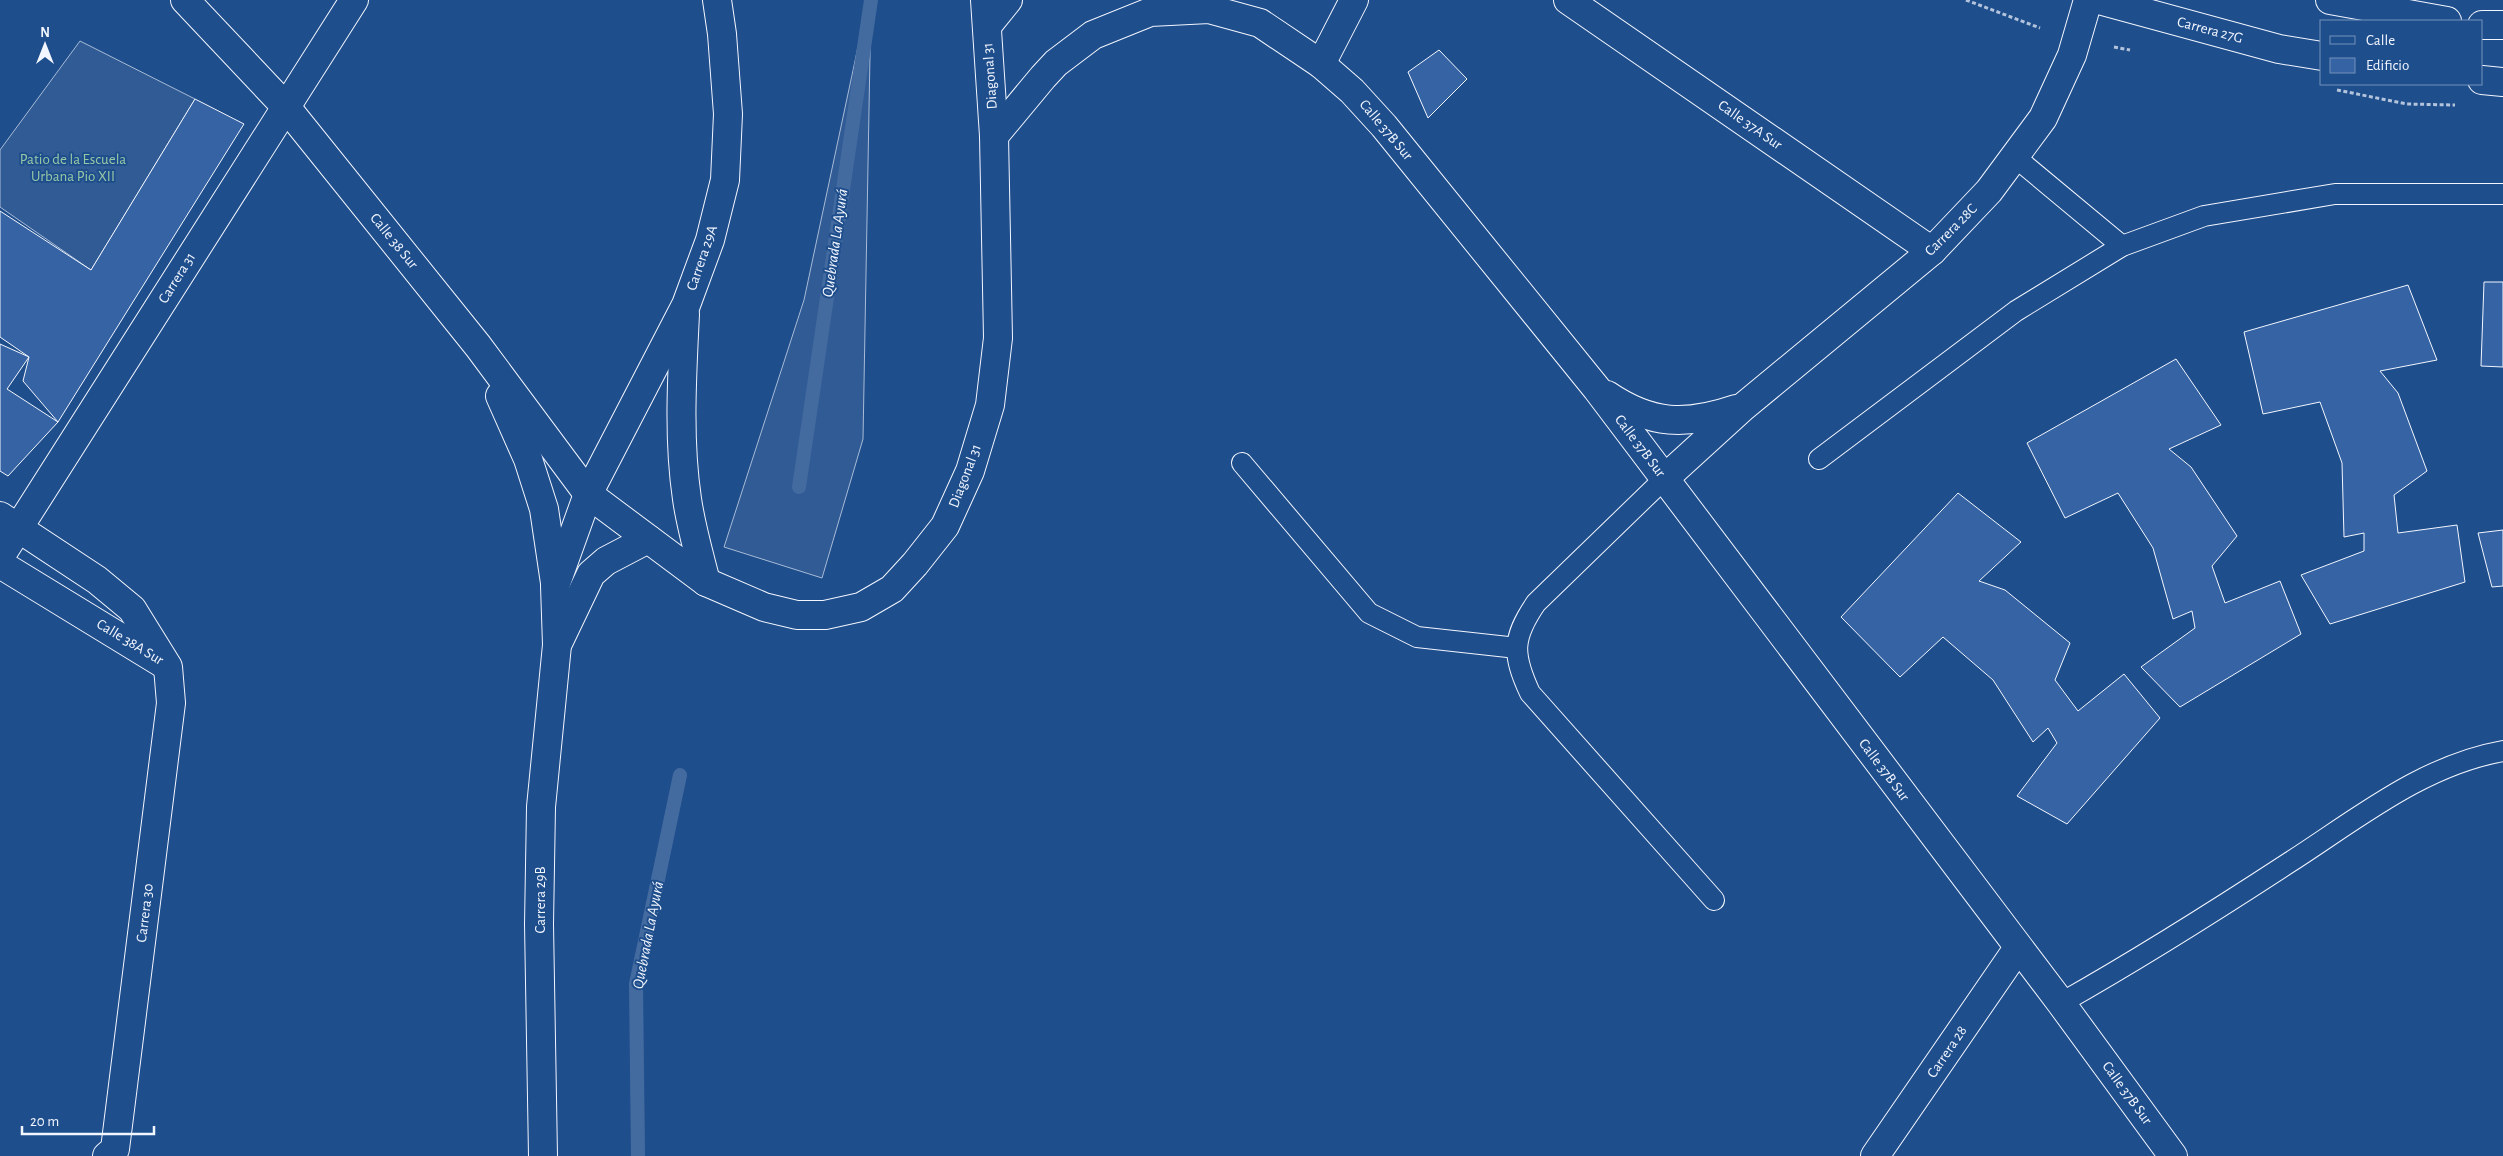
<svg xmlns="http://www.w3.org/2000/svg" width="2503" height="1156" font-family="'Alegreya Sans',sans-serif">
  <rect width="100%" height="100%" fill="#1f4e8c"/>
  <!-- built -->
  <g fill="#305b95" stroke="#a8bbd7">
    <path d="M 868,0 L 871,0 L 863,439 L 822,578 L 724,547 L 804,300 Z"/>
    <path d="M 80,41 L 195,99 L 91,270 L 0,207 L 0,150 Z"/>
  </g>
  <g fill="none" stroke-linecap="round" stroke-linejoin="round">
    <!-- stream -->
    <g stroke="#446ba0" stroke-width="14">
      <path d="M 799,487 L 871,0"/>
      <path d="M 638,1156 L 636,984 L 680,775"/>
    </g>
  </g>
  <!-- building -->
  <g fill="#3563a3" stroke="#f2f6ff">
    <path d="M 1439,50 L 1467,79 L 1428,118 L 1408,72 Z"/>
    <path d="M 195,99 L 244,124 L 58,422 L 23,381 L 29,357 L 0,337 L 0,211 L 91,270 Z"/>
    <path d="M 2484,282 L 2503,282 L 2503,367 L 2481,366 Z"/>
    <path d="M 2408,285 L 2437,360 L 2380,371 L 2398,393 L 2427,471 L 2394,495 L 2398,533 L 2457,525 L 2465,582 L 2330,624 L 2301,575 L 2364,551 L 2364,533 L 2344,537 L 2342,463 L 2320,402 L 2263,414 L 2244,332 Z"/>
    <path d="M 0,344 L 29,357 L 7,389 L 58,422 L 8,476 L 0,471 Z"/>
    <path d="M 2176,359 L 2221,425 L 2169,449 L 2191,467 L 2237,536 L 2212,566 L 2225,603 L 2280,581 L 2301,634 L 2180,707 L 2141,667 L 2195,628 L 2192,611 L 2173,619 L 2153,548 L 2118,493 L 2065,518 L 2027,443 Z"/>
    <path d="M 1958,493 L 2021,542 L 1979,581 L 2005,590 L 2070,643 L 2055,680 L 2078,711 L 2124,674 L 2160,718 L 2067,824 L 2017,796 L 2057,743 L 2048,728 L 2033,742 L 1993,680 L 1943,637 L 1900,677 L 1841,617 Z"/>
    <path d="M 2503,530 L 2503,586 L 2492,587 L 2478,533 Z"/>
  </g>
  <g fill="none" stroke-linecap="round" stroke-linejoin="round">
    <!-- lane casing -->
    <g stroke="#f2f6ff" stroke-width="22">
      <g id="lane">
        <path d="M 2015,157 L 2122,246"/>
        <path d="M 1819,459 L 2016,311 L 2122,246 L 2204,216 L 2335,194 L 2503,194"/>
        <path d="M 1242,463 L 1369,613 L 1417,637 L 1517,648"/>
        <path d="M 1664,479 L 1536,603 C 1512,638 1512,654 1530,693 L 1714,900"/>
        <path d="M 2061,1003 C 2139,959 2215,911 2290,862 C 2357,819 2423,765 2503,751"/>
      </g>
    </g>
    <!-- street casing -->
    <g stroke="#f2f6ff" stroke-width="30">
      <g id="street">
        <path d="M 1568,0 L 1932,251"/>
        <path d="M 1321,64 L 1354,0"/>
        <path d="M 994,136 L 1043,77 L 1056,63 L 1093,35 L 1150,12 L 1209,9 L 1260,23 L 1321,64 L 1352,91 L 1384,126 L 1597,389 L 2061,1003 L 2173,1156"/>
        <path d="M 1607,395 C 1651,425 1686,426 1736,409"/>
        <path d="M 1664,479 L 1743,407 L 1932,251 L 1989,191 L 2043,118 L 2072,55 L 2088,0"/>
        <path d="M 0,557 L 354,0"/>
        <path d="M 1875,1156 L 2018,948"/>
      </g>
    </g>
    <!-- secondary casing -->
    <g stroke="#f2f6ff" stroke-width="30">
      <g id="secondary">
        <path d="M 185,0 L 286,107 L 478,346 L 588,494 L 706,582 L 764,607 L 797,615 L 825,615 L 861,607 L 892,589 L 915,564 L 945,526 L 970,471 L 990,405 L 998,338 L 994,136 L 985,0"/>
        <path d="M 2099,0 L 2279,49 L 2322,56"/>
        <path d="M 2330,0 L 2447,21"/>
        <path d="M 2482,25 L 2503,25"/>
        <path d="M 987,26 L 1008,0"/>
        <path d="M 2482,80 L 2503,82"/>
        <path d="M 685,314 C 682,376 678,438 687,499 C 691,527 699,554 706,582"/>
        <path d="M 500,396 L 528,459 L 544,509 L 555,583"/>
        <path d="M 0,516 L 97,580 L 132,609 L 168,667 L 171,703 L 115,1149 L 107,1156"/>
        <path d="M 0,564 L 162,663"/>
        <path d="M 559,641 L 591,574 L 606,561 L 648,539"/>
        <path d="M 543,1156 L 539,924 L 541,807 L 557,645 L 555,586 L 588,494 L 686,305 L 710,240 L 725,180 L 728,114 L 722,34 L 717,0"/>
      </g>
    </g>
    <!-- path -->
    <g stroke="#b3c4dc" stroke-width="3" stroke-dasharray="4 2.5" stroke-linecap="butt">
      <path d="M 1966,0 L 2040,28"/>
      <path d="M 2114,47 L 2130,50"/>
      <path d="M 2337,90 L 2407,104 L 2455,105"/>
    </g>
    <!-- lane -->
    <use href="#lane" stroke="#1f4e8c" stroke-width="20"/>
    <!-- street -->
    <use href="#street" stroke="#1f4e8c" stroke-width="28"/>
    <!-- secondary -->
    <use href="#secondary" stroke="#1f4e8c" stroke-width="28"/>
  </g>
  <g text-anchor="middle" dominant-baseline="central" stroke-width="4" stroke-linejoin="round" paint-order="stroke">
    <!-- street labels -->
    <g font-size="15" fill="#f2f6ff" stroke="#1f4e8c">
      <text transform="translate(2210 30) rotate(15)">Carrera 27G</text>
      <text transform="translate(990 76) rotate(-94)">Diagonal 31</text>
      <text transform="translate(1750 125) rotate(35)">Calle 37A Sur</text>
      <text transform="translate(1386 130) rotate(50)">Calle 37B Sur</text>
      <text transform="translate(1951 230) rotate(-45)">Carrera 28C</text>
      <text transform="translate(394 241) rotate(51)">Calle 38 Sur</text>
      <text transform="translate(702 258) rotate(-71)">Carrera 29A</text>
      <text transform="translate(177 278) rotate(-58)">Carrera 31</text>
      <text transform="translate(1640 446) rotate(53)">Calle 37B Sur</text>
      <text transform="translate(965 476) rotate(-69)">Diagonal 31</text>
      <text transform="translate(130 642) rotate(31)">Calle 38A Sur</text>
      <text transform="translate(1884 770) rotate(53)">Calle 37B Sur</text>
      <text transform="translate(540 900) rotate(-90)">Carrera 29B</text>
      <text transform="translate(145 913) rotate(-83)">Carrera 30</text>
      <text transform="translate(1947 1052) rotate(-56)">Carrera 28</text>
      <text transform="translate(2127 1093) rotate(54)">Calle 37B Sur</text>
    </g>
    <!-- park labels -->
    <g font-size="15" fill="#97c8a6" stroke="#1f4e8c">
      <text x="73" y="159">Patio de la Escuela<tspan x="73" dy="17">Urbana Pio XII</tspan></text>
    </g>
    <!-- water labels -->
    <g font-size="16" font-style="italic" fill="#f2f6ff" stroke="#1f4e8c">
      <text transform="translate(835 243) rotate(-82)">Quebrada La Ayurá</text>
      <text transform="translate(648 935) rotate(-79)">Quebrada La Ayurá</text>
    </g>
  </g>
  <!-- legend -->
  <rect x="2320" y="20" width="162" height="65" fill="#1f4e8c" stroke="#7391ba"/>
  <rect x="2330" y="36" width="25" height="8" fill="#1f4e8c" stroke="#7391ba"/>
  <text x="2366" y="45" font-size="15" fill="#f2f6ff">Calle</text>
  <rect x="2330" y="58" width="25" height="15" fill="#3563a3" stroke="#7391ba"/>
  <text x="2366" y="70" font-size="15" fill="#f2f6ff">Edificio</text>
  <!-- north arrow -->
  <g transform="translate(45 45)" stroke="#1f4e8c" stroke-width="4" paint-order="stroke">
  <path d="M0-4L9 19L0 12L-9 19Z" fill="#f2f6ff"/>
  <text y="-8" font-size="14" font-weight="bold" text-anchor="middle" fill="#f2f6ff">N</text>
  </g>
  <!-- scale -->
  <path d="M22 1126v8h132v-8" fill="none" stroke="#f2f6ff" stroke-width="2.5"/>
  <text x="30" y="1126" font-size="15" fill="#f2f6ff" stroke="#1f4e8c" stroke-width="4" paint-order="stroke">20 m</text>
</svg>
